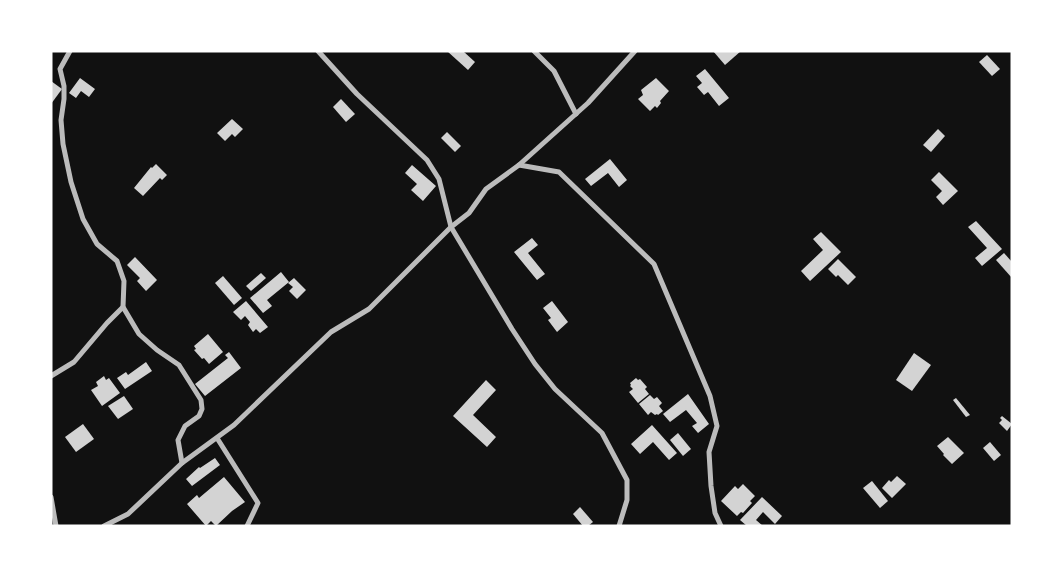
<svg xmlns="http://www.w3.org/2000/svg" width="1063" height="577" font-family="Commissioner,sans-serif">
  <rect width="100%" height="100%" fill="#111"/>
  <!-- building -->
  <g fill="#d3d3d3">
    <path d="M 447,51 L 463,51 L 475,62 L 468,70 Z"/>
    <path d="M 713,51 L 741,51 L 725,65 Z"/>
    <path d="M 987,55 L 1000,69 L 992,76 L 979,62 Z"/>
    <path d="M 705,69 L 729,98 L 719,106 L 708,92 L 704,95 L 697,87 L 702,83 L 696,76 Z"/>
    <path d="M 80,78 L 95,89 L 89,97 L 81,91 L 76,98 L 69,93 Z"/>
    <path d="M 656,78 L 669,91 L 660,101 L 661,103 L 657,108 L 655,106 L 650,111 L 638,99 L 643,95 L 641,90 Z"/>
    <path d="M 51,81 L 62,89 L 51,104 Z"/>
    <path d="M 341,99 L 355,114 L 346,122 L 333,107 Z"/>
    <path d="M 232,119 L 243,129 L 235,137 L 232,134 L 225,141 L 217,133 Z"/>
    <path d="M 938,129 L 945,136 L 931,152 L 923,145 Z"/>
    <path d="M 447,132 L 461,146 L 455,152 L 441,138 Z"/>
    <path d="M 610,159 L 627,180 L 619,187 L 608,173 L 591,186 L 585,179 Z"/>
    <path d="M 156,164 L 167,175 L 162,180 L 160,178 L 143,196 L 134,188 L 151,167 L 152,168 Z"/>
    <path d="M 412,165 L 436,186 L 423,201 L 411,190 L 417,184 L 405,173 Z"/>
    <path d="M 939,172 L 958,191 L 943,205 L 936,197 L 942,191 L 931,180 Z"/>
    <path d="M 976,221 L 1002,249 L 982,266 L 975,258 L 987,248 L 968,227 Z"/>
    <path d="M 821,232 L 841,252 L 810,281 L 801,271 L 823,250 L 813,239 Z"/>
    <path d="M 532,238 L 538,245 L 528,253 L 545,274 L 537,280 L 514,252 Z"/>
    <path d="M 1004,253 L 1012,262 L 1012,278 L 996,260 Z"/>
    <path d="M 135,257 L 157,280 L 146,291 L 137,281 L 140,278 L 127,265 Z"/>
    <path d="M 838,259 L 856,277 L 848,285 L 838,275 L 836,277 L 828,269 Z"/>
    <path d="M 281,272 L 289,282 L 267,300 L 272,306 L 263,313 L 250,298 Z"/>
    <path d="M 261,273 L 266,278 L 251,291 L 246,286 Z"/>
    <path d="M 223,276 L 242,298 L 234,305 L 215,283 Z"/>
    <path d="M 294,278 L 306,290 L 297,299 L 289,291 L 293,287 L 288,283 Z"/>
    <path d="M 246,301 L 268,327 L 260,333 L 256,329 L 253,332 L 248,325 L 250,322 L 245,316 L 241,320 L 233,312 Z"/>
    <path d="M 552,301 L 568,322 L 557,332 L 548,320 L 551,318 L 543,308 Z"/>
    <path d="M 208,334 L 223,352 L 209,364 L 204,358 L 202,359 L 194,350 L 196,349 L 194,346 Z"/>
    <path d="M 229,352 L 241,368 L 205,396 L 195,384 L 228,358 L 225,355 Z"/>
    <path d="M 914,353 L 931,365 L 912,391 L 896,380 Z"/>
    <path d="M 146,362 L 152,371 L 125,389 L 117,378 L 126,372 L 128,375 Z"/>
    <path d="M 104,376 L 106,380 L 109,378 L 120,393 L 102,406 L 91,390 L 98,386 L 96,382 Z"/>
    <path d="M 636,378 L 638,380 L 640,379 L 647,387 L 645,389 L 649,394 L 638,403 L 629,392 L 633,389 L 630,386 L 631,385 L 630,383 Z"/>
    <path d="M 486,380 L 496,390 L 473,415 L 496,437 L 487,447 L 453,416 Z"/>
    <path d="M 688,394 L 709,424 L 698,433 L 692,426 L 697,423 L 686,410 L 670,422 L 663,414 Z"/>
    <path d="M 650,395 L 654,399 L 657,397 L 662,403 L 659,406 L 663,411 L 658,415 L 657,414 L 655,415 L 651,412 L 648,415 L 639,404 Z"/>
    <path d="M 124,396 L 133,409 L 118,419 L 108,406 Z"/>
    <path d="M 956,398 L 970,415 L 966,417 L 953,400 Z"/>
    <path d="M 1002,416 L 1012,424 L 1007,431 L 999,423 L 1002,420 L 1000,418 Z"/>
    <path d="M 83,424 L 94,439 L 76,452 L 65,437 Z"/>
    <path d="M 652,425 L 677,453 L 669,460 L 653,442 L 640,454 L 631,444 Z"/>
    <path d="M 678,433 L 691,449 L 683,456 L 670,440 Z"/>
    <path d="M 948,437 L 964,453 L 952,464 L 943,455 L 944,454 L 937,446 Z"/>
    <path d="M 990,442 L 1001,455 L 994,461 L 983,448 Z"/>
    <path d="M 215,458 L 220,465 L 192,486 L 186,479 L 199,467 L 200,468 Z"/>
    <path d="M 897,476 L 906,484 L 892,498 L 882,488 L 889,480 L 891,482 Z"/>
    <path d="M 224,477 L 245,502 L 232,511 L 216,526 L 211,521 L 206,526 L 187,504 L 197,495 L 199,498 Z"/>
    <path d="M 872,481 L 888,501 L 880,508 L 863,488 Z"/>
    <path d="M 743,484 L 755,496 L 750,501 L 752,503 L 743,513 L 741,512 L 737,516 L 721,501 L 735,486 L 738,489 Z"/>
    <path d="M 762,497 L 782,516 L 775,524 L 763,512 L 756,520 L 763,526 L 747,526 L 740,520 Z"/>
    <path d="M 580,507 L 593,522 L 588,526 L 583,526 L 573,514 Z"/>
  </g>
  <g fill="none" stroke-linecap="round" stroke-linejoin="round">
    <!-- minor -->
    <g stroke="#bcbcbc" stroke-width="5">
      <path d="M 70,51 L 60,69 L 64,86 L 64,99 L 61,120 L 63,144 L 71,182 L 83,219 L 97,244 L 117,261 L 124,281 L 123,307 L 139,334 L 157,350 L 179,365 L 201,400 L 202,409 L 199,416 L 185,426 L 178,440 L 182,463"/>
      <path d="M 318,51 L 357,94 L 427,160 L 439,179 L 451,227 L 512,329 L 535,364 L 555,389 L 602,433 L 627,480 L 627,500 L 619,526"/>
      <path d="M 534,51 L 554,71 L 576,114"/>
      <path d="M 519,165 L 559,172 L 654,264 L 710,396 L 717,426 L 709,452 L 711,486 L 715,513 L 721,526"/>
      <path d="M 51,376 L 74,362 L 107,323 L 123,307"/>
      <path d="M 217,438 L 258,503 L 247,526"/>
      <path d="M 51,497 L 56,526"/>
      <path d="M 104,526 L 128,514 L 182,463 L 234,425 L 331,332 L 369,309 L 451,227 L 469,213 L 486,189 L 519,165 L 588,103 L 635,51"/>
    </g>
  </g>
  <!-- border -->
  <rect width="1063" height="577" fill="none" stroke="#ffffff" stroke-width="105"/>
</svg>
